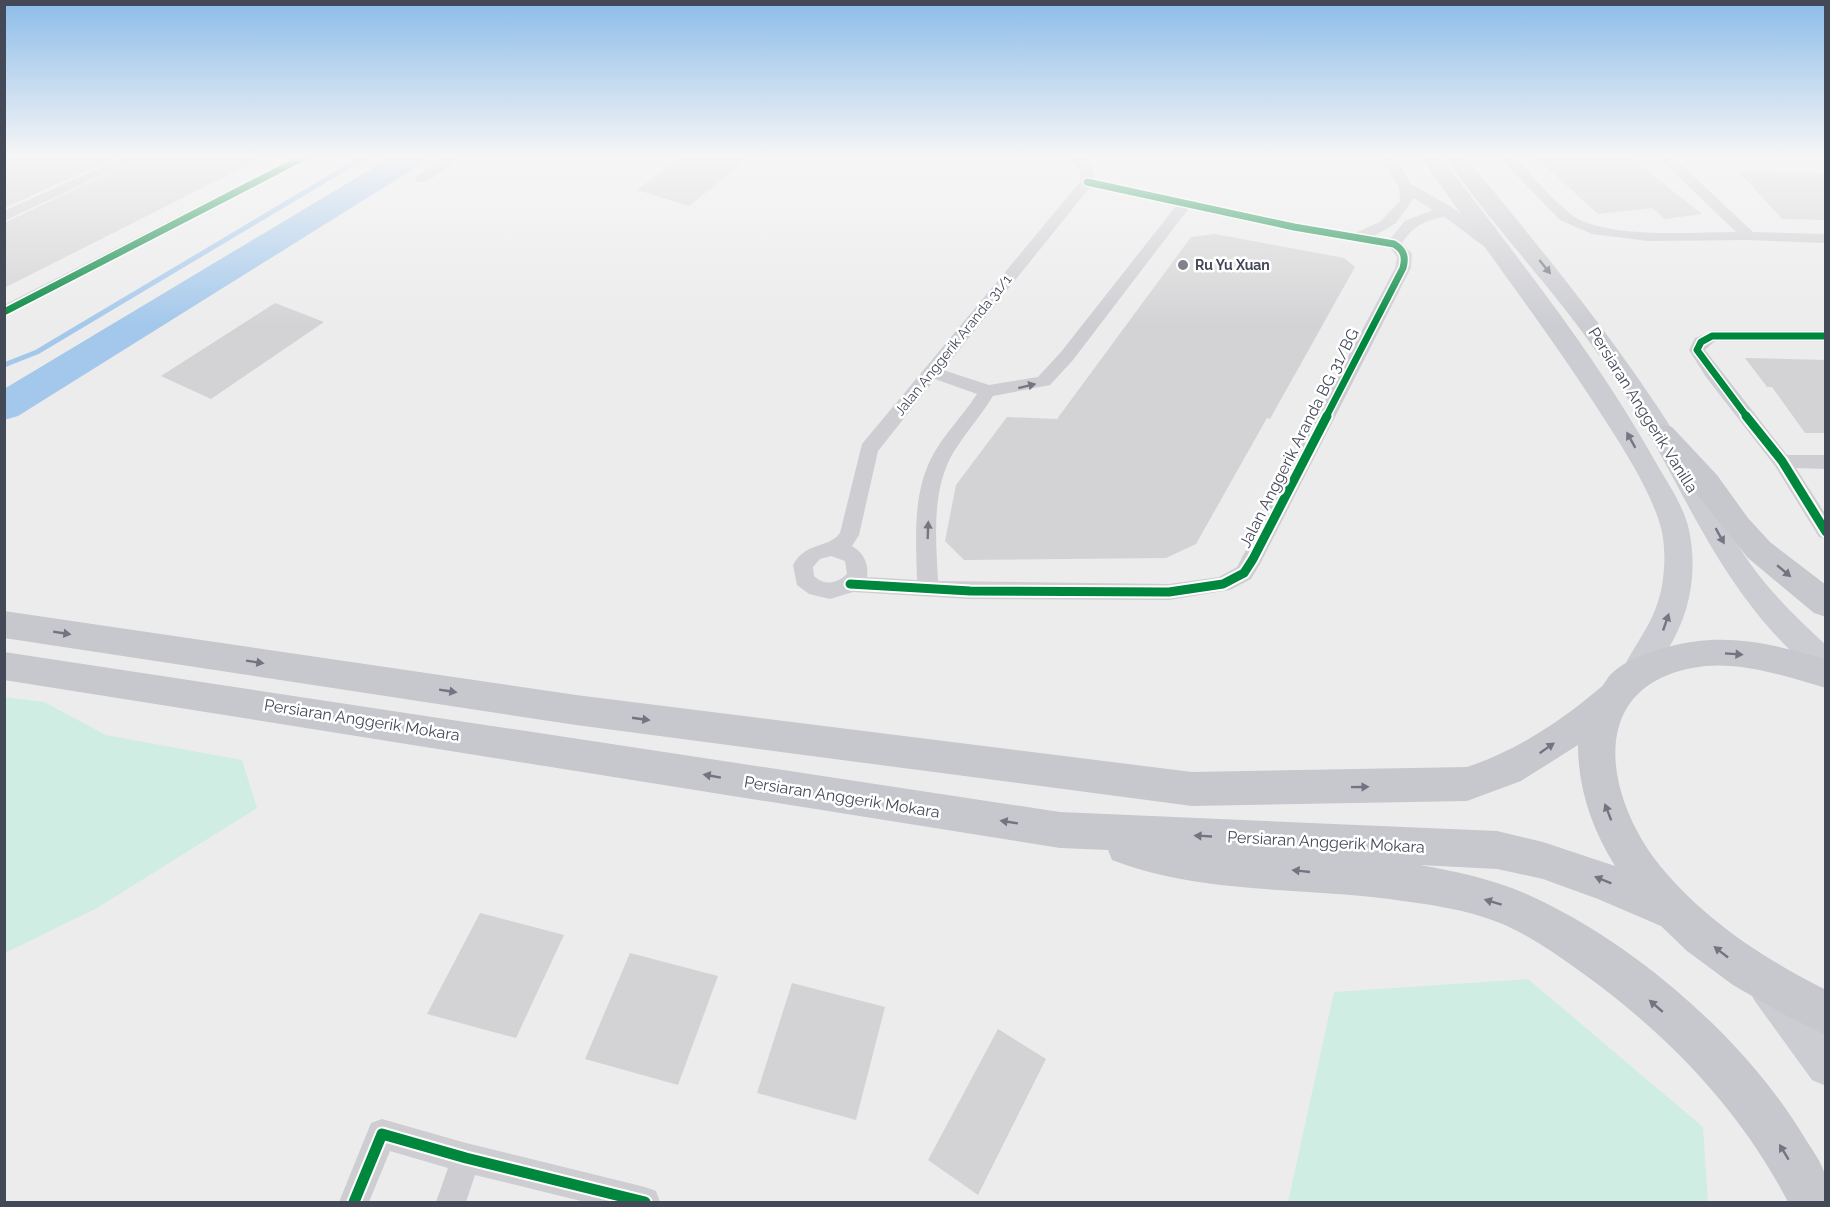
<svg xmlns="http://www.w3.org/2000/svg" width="1830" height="1207" font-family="Raleway,sans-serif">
  <rect width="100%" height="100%" fill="#edecec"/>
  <!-- green -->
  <g fill="#cfede3">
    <path d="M 5,697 L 44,702 L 106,735 L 242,760 L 257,808 L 97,908 L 5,953 Z"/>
    <path d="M 1528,979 L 1703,1127 L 1708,1202 L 1288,1202 L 1334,992 Z"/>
  </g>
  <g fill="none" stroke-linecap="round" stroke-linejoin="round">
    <!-- stream -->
    <path stroke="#a3c8eb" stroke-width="5" d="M 4,365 L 37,352 L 364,157"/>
    <!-- river -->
    <path fill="#a3c8eb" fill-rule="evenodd" d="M 391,157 L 427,157 L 423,163 L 18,416 L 4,420 L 4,389 Z"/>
  </g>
  <!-- building -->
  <g fill="#d3d3d5">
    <path d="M 4,157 L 118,157 L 4,208 Z"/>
    <path d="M 143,157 L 264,157 L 4,288 L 4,223 Z"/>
    <path d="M 681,157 L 750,157 L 689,206 L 637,190 Z"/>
    <path d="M 1535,157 L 1630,157 L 1702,214 L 1665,219 L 1652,208 L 1598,214 Z"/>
    <path d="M 1739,172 L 1826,173 L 1826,220 L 1782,219 Z"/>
    <path d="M 1215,234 L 1344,258 L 1355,267 L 1270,419 L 1267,418 L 1196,544 L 1166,558 L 964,560 L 945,541 L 956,485 L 1007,417 L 1057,419 L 1191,237 Z"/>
    <path d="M 275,303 L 324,322 L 211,399 L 161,376 Z"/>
    <path d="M 1745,358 L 1826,360 L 1826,433 L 1805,433 L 1772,387 L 1767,387 Z"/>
    <path d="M 480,913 L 564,935 L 516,1038 L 427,1014 Z"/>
    <path d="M 630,953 L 718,976 L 678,1085 L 585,1059 Z"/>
    <path d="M 792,983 L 885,1007 L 856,1120 L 757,1093 Z"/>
    <path d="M 998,1029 L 1046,1059 L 978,1195 L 928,1160 Z"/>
  </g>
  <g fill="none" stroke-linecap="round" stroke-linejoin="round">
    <!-- street -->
    <g fill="#cdcdd2" fill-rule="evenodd">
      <path d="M 123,157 L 141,157 L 4,221 L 4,211 Z"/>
      <path d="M 294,157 L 311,157 L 4,317 L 4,305 Z"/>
      <path d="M 447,157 L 463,157 L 426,182 L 416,182 L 416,176 Z"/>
      <path d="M 1071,157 L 1085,157 L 1094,172 L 1094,179 L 1294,223 L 1355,233 L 1380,222 L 1400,201 L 1399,187 L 1380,157 L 1394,157 L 1411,184 L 1455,209 L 1498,244 L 1490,249 C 1482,247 1455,223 1444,217 C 1426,219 1412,227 1402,243 L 1412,254 L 1411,268 L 1260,564 L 1251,579 L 1230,590 L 1169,600 L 970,599 L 853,592 L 830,599 L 809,594 L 797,585 L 793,565 C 806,541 828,549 840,533 L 862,444 L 1080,182 L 1080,172 ZM 1090,187 L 1176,206 L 1061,352 L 1038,377 L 989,385 L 943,370 ZM 1414,198 L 1433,210 L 1405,221 L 1390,239 L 1374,236 L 1396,223 ZM 1189,208 L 1294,231 L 1390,248 L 1397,257 L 1395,268 L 1237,567 L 1219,577 L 1169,584 L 938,581 C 936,539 931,491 953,453 C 965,433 981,416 993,396 L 1050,385 L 1073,360 ZM 935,379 L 977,394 C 964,414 946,432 934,453 C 912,492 916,537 917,580 L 867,577 C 869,564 864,553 852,546 L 859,535 L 878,451 ZM 831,556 L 845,561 L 847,574 C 836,584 825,586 814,576 L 813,567 L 820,559 Z"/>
      <path d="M 1499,157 L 1514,157 C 1532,175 1549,196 1569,213 C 1603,240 1693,232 1736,232 L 1658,157 L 1673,157 L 1753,232 L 1826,234 L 1826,243 L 1749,240 L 1648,241 L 1592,234 L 1560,220 Z"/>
      <path d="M 1712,331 L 1826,331 L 1826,341 L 1715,341 L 1705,350 L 1787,455 L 1826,455 L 1826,469 L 1796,468 L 1826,515 L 1826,539 L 1819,537 L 1775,466 L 1706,377 L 1689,350 L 1695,338 Z"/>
      <path d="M 382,1119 L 466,1143 L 645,1187 L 656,1191 L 660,1202 L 585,1202 L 475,1175 L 466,1202 L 436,1202 L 448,1168 L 390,1151 L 369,1202 L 339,1202 L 371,1123 Z"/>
    </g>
    <!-- secondary -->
    <g fill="#cccdd2" fill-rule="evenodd">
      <path d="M 1421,157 L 1441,157 C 1515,255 1595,353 1655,461 C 1667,482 1684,506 1689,530 C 1698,573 1690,614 1667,651 C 1656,669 1650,689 1626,681 L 1621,672 C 1641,633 1661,616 1664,568 C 1665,556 1664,539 1661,528 C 1651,489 1616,437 1594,403 C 1539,319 1478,240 1421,157 Z"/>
      <path d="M 1445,157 L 1465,157 C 1533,239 1600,320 1659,409 C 1689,454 1712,504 1741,550 C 1764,586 1794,616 1826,645 L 1826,678 C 1811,673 1802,661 1790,650 C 1727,588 1694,515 1652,439 C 1636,411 1618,384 1601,358 C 1553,288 1493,227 1445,157 Z"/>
      <path d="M 1768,966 L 1782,972 L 1826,1031 L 1826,1086 L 1812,1080 L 1754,1000 L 1748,986 L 1754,972 Z"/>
    </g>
    <!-- primary -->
    <g fill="#c7c8cd" fill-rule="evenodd">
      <path d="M 1662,424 L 1672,427 L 1717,475 L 1748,518 L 1770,542 L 1826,585 L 1826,617 L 1814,613 L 1748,558 L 1648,434 L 1652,427 Z"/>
      <path d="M 4,611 L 576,695 L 1192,772 L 1467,767 C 1516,751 1561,721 1600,688 C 1605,684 1607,678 1611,674 C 1626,660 1645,653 1664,648 C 1723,631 1768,643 1826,659 L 1826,688 C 1784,676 1736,659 1692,668 C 1588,688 1605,791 1654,858 C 1698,916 1761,957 1826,990 L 1826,1035 L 1783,1014 L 1733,985 L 1687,951 L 1661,926 L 1598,899 L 1543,879 L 1497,869 L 1420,865 C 1459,872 1497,880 1533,897 C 1635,944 1745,1039 1803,1135 C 1810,1147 1822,1162 1825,1175 C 1827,1183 1826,1194 1826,1202 L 1788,1202 C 1740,1109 1666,1033 1581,972 C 1556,954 1529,935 1500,923 C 1466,909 1426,904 1389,899 C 1297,887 1200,894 1112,860 L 1108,850 L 1060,848 L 4,680 L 4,652 L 1060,812 L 1497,831 L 1543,842 L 1615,866 C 1592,829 1578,789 1578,745 L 1521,781 L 1467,801 L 1192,806 L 576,725 L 4,638 Z"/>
    </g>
    <!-- cycleway-far2 casing -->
    <g stroke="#fff" stroke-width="10">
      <g id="cycleway-far2">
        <path d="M 1087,182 L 1294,227 L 1394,244 C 1404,250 1406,257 1403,268 L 1326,417"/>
        <path d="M 4,312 L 304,157"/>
        <path d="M 1747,417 L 1697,350 L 1701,342 L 1712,336 L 1826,336"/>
      </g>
    </g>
    <!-- cycleway-far1 casing -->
    <g stroke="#fff" stroke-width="13">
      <g id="cycleway-far1">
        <path d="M 1746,416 L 1782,461 L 1826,532"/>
        <path d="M 850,584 L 970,591 L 1169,592 L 1223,584 L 1244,573 L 1253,559 L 1327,416"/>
      </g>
    </g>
    <!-- cycleway casing -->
    <g stroke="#fff" stroke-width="15">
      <path id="cycleway" d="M 354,1202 L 382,1134 L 466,1158 L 645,1202"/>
    </g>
    <!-- cycleway-far2 -->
    <use href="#cycleway-far2" stroke="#00873e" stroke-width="7"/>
    <!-- cycleway-far1 -->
    <use href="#cycleway-far1" stroke="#00873e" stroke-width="9"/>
    <!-- cycleway -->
    <use href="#cycleway" stroke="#00873e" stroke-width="11"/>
  </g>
  <!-- one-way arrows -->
  <defs><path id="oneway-solid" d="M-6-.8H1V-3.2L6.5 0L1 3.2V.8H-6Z" transform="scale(1.5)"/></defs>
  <g fill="#747783">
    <use href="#oneway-solid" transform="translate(1545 267) rotate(51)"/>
    <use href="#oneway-solid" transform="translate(1027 386) rotate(-14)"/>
    <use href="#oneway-solid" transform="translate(1631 440) rotate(-119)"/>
    <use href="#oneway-solid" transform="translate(928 530) rotate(-88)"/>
    <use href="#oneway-solid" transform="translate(1720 536) rotate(61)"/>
    <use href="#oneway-solid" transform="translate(1666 622) rotate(-71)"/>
  </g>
  <g fill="#727581">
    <use href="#oneway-solid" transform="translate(1784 571) rotate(40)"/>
    <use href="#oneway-solid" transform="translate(62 633) rotate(9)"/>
    <use href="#oneway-solid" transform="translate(1734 654) rotate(4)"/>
    <use href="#oneway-solid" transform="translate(255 662) rotate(9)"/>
    <use href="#oneway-solid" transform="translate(448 691) rotate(9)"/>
    <use href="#oneway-solid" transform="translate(641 719) rotate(8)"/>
    <use href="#oneway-solid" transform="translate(1547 748) rotate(-35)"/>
    <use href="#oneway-solid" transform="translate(712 776) rotate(-170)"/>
    <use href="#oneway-solid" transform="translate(1360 787) rotate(-1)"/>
    <use href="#oneway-solid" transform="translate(1608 812) rotate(-111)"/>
    <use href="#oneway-solid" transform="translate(1009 822) rotate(-171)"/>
    <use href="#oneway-solid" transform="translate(1203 836) rotate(-177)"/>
    <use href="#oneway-solid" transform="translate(1301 871) rotate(-174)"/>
    <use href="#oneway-solid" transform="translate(1603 880) rotate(-158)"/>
    <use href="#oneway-solid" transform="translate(1493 902) rotate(-163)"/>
    <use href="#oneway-solid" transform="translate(1721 952) rotate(-142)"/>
    <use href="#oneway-solid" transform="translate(1656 1006) rotate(-139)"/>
    <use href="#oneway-solid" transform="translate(1784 1152) rotate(-121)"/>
  </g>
  <!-- sky -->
  <linearGradient id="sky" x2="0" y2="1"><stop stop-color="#8cbce9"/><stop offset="0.48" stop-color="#f7f6f6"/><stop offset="1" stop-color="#f7f6f6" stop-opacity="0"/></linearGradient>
  <rect width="1830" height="326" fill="url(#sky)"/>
  <!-- markers -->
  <circle fill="#7f828c" stroke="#fff" stroke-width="2" cx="1183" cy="265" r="6"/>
  <g text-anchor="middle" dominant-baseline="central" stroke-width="5" stroke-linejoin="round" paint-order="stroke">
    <!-- far-poi labels -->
    <g font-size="14" font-weight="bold" fill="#444958" stroke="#fff" text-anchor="start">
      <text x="1195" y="265">Ru Yu Xuan</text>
    </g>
    <!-- far-street labels -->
    <g font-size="14" fill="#444958" stroke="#fff">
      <text transform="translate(953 345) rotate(-51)">Jalan Anggerik Aranda 31/1</text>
    </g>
    <!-- street labels -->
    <g font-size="16" fill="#444958" stroke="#fff">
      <text transform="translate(1643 410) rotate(58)">Persiaran Anggerik Vanilla</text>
      <text transform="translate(1299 438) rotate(-63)">Jalan Anggerik Aranda BG 31/BG</text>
      <text transform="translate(362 720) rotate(9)">Persiaran Anggerik Mokara</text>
      <text transform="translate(842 797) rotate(9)">Persiaran Anggerik Mokara</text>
      <text transform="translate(1326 842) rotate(3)">Persiaran Anggerik Mokara</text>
    </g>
  </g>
  <!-- border -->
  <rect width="1830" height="1207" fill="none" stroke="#444958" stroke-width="12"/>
</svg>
